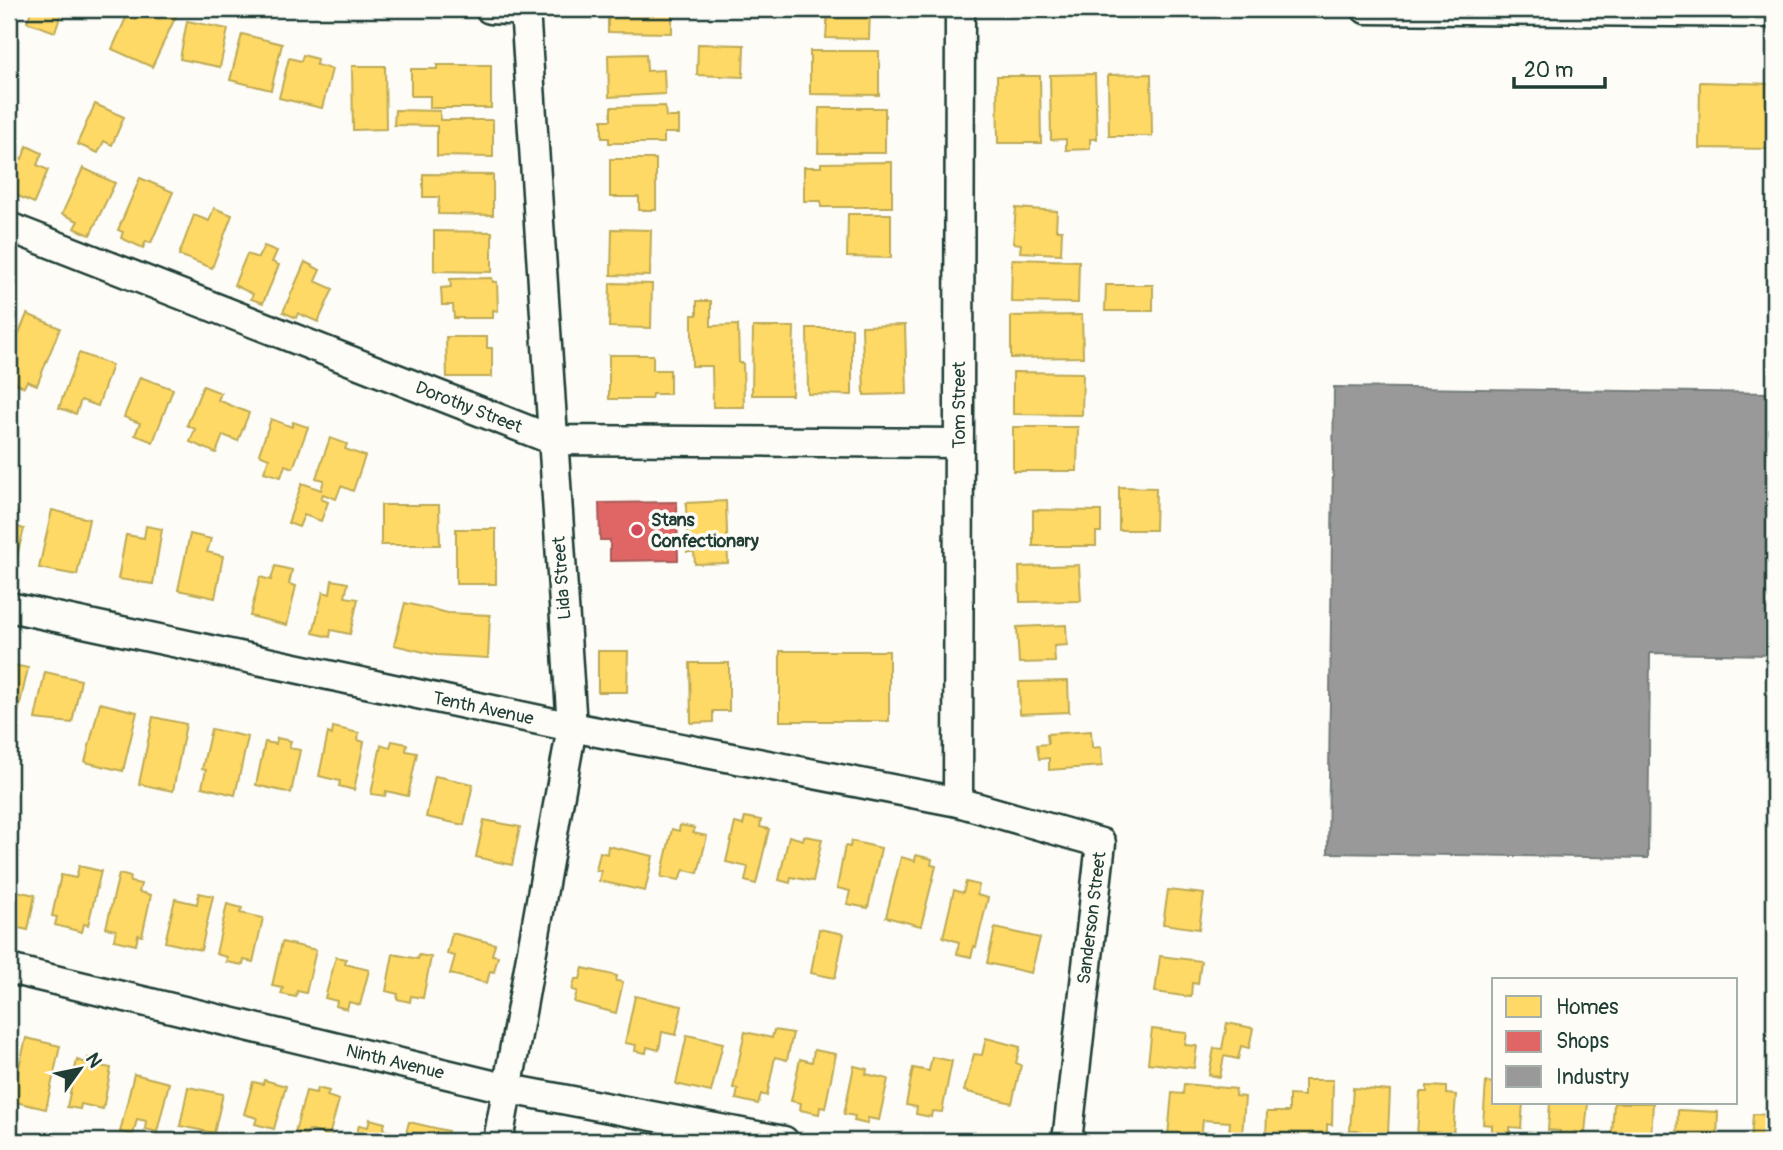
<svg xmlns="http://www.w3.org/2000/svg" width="1783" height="1150" font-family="Pangolin,sans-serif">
  <rect width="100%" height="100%" fill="#fdfcf7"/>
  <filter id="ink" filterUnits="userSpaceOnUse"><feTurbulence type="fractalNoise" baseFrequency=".0143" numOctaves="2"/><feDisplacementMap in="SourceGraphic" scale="14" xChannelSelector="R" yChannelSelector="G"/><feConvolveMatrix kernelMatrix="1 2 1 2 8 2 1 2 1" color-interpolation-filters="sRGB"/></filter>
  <g filter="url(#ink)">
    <!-- homes -->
    <g fill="#ffd966" stroke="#bcaa57" stroke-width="2">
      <path d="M 32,9 L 63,9 L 55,32 L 27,22 Z"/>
      <path d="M 130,9 L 161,9 L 176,16 L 152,67 L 112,49 Z"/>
      <path d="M 608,9 L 672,9 L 672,33 L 608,32 Z"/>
      <path d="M 828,9 L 870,9 L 869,39 L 826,38 Z"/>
      <path d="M 187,21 L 228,29 L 220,67 L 180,59 Z"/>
      <path d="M 242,34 L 282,44 L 271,90 L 230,80 Z"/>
      <path d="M 698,44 L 744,45 L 743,77 L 697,75 Z"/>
      <path d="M 810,51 L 879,51 L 879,95 L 810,94 Z"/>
      <path d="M 646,54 L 647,71 L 664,70 L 665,94 L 609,97 L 608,55 Z"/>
      <path d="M 303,55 L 317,59 L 316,65 L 332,69 L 322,108 L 279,98 L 289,58 L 301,61 Z"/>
      <path d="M 437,65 L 491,65 L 491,108 L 430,108 L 430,96 L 411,96 L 411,69 L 437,69 Z"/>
      <path d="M 352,66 L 385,66 L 386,129 L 353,130 Z"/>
      <path d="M 1095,74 L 1097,139 L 1090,139 L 1090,149 L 1066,150 L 1066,139 L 1051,140 L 1050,75 Z"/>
      <path d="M 1151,74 L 1152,136 L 1109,136 L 1108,75 Z"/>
      <path d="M 997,76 L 1040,76 L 1041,143 L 998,143 Z"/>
      <path d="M 1700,82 L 1774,84 L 1774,149 L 1699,148 Z"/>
      <path d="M 95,104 L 124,117 L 112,145 L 104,141 L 98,153 L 77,144 Z"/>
      <path d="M 665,106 L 666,117 L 679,117 L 679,133 L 664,133 L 664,143 L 609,143 L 609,138 L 602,138 L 602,120 L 611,120 L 611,107 Z"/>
      <path d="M 819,108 L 885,108 L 885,153 L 818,153 Z"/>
      <path d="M 395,110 L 440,111 L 440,120 L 493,120 L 493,157 L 437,156 L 437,126 L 394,125 Z"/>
      <path d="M 27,146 L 42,153 L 37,165 L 48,170 L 34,203 L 9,192 L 9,171 L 15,156 L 22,159 Z"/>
      <path d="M 610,159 L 656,159 L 656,210 L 639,210 L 639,197 L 610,197 Z"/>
      <path d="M 892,162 L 892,207 L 821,207 L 821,201 L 804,201 L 804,167 L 821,167 L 821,163 Z"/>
      <path d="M 83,168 L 115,183 L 90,235 L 74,228 L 78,221 L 62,214 Z"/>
      <path d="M 423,174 L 493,175 L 493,215 L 438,214 L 439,197 L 423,197 Z"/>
      <path d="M 140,178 L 173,192 L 151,243 L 146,241 L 143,248 L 121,238 L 123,232 L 118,230 Z"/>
      <path d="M 214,208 L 232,215 L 212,268 L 179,255 L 194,215 L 209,221 Z"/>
      <path d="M 1016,208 L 1057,211 L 1056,230 L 1062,230 L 1061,254 L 1020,252 L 1021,244 L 1013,243 Z"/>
      <path d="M 848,214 L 891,214 L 891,258 L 847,257 Z"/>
      <path d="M 612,229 L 651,230 L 650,276 L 611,275 Z"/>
      <path d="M 434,231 L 492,232 L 492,272 L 434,271 Z"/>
      <path d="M 264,246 L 277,251 L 272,262 L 279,265 L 263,303 L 251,299 L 253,294 L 234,285 L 247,254 L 258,258 Z"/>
      <path d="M 1012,259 L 1079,261 L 1078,303 L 1011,302 Z"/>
      <path d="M 305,262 L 320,270 L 315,281 L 333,289 L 318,322 L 298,313 L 296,318 L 283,312 Z"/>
      <path d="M 492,278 L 493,282 L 497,282 L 498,311 L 493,310 L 493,318 L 454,318 L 453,305 L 442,305 L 441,288 L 451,287 L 450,279 Z"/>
      <path d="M 610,283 L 652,284 L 651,328 L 609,327 Z"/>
      <path d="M 1106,285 L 1153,285 L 1153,311 L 1105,311 Z"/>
      <path d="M 697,301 L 711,301 L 711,326 L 738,325 L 739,363 L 743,363 L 744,407 L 713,407 L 712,366 L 692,366 L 692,315 L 697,315 Z"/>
      <path d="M 27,314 L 60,328 L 37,385 L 27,381 L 24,387 L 9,380 L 9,366 L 12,358 L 9,356 L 9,335 L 17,338 Z"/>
      <path d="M 1082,315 L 1083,357 L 1011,358 L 1011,316 Z"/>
      <path d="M 905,325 L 907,394 L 864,395 L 862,326 Z"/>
      <path d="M 753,327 L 794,327 L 792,395 L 752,395 Z"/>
      <path d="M 807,328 L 852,328 L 852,395 L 808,394 Z"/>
      <path d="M 446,337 L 487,337 L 487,348 L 492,348 L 492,377 L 447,377 Z"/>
      <path d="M 79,353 L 112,365 L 98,406 L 81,400 L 76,414 L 59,408 Z"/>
      <path d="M 609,355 L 653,355 L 653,370 L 670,370 L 670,394 L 652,394 L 651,399 L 609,399 Z"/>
      <path d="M 1013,372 L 1083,373 L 1082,415 L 1013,414 Z"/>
      <path d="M 140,377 L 173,389 L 153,442 L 135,435 L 140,423 L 124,417 Z"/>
      <path d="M 203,386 L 221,393 L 218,400 L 249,413 L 238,441 L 223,435 L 216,453 L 190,442 L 195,429 L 187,425 Z"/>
      <path d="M 271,419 L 292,427 L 293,422 L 308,427 L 293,468 L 285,465 L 281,477 L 264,472 L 269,458 L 259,454 Z"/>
      <path d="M 1013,427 L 1078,427 L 1077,471 L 1013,471 Z"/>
      <path d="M 330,438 L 347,444 L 345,449 L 365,456 L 353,491 L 341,486 L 336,499 L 323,494 L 321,499 L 328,502 L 321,521 L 304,515 L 299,527 L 288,523 L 302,483 L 321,490 L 324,480 L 316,478 Z"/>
      <path d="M 1119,487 L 1156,488 L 1155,530 L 1119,530 Z"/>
      <path d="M 726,501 L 728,563 L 695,564 L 694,552 L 687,552 L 686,503 Z"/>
      <path d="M 381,505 L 439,505 L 440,545 L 381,545 Z"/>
      <path d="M 52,510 L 89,519 L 77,575 L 39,568 Z"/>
      <path d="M 1033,510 L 1101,511 L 1101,532 L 1096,532 L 1096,546 L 1033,546 Z"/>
      <path d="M 9,511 L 17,513 L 14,526 L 24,529 L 15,563 L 9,561 Z"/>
      <path d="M 146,526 L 162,529 L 153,584 L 118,579 L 126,535 L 144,538 Z"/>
      <rect x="456" y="529" width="40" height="55"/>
      <path d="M 190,534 L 211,539 L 207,552 L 223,556 L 215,598 L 178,590 Z"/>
      <path d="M 1079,565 L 1081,601 L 1020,602 L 1019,567 Z"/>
      <path d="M 275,566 L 292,570 L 289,584 L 296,586 L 287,625 L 250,616 L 260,577 L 271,580 Z"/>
      <path d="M 332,580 L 348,583 L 345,597 L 358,599 L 350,634 L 331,630 L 330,637 L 313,633 L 323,592 L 330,594 Z"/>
      <path d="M 405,603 L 448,613 L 490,615 L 488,658 L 437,655 L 394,645 Z"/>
      <path d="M 1066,625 L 1067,645 L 1054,646 L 1055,662 L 1019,663 L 1017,627 Z"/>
      <path d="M 598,651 L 628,651 L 627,692 L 598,692 Z"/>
      <rect x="780" y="651" width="109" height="70"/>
      <path d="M 690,663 L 729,663 L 729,711 L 713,711 L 713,722 L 691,723 Z"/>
      <path d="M 9,664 L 28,668 L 16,722 L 9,721 Z"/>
      <path d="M 45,672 L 81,680 L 72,723 L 35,719 Z"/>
      <path d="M 1068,681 L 1069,712 L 1020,714 L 1019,682 Z"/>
      <path d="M 100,703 L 137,712 L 123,771 L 85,762 Z"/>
      <path d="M 153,717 L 186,724 L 173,791 L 139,784 Z"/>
      <path d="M 333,727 L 359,733 L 358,740 L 364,742 L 354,790 L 339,786 L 340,781 L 319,776 L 328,733 L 332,735 Z"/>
      <path d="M 211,729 L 248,737 L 235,795 L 202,787 L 206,770 L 202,769 Z"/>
      <path d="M 1091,731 L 1092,748 L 1101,747 L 1102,766 L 1049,770 L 1049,758 L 1039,759 L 1037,745 L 1048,744 L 1047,734 Z"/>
      <path d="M 277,738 L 291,741 L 289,748 L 300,750 L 291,793 L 256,785 L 265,742 L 276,744 Z"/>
      <path d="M 392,741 L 407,744 L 406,751 L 417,753 L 408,796 L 386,791 L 385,796 L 371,794 L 381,745 L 390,747 Z"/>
      <path d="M 435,776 L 473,784 L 464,825 L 426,817 Z"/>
      <path d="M 745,817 L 761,820 L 760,827 L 769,829 L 756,884 L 745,881 L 748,867 L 726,862 L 735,823 L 743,825 Z"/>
      <path d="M 484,820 L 520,827 L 512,865 L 476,857 Z"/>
      <path d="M 680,825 L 695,828 L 693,833 L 707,836 L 698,873 L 684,870 L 679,880 L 661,877 L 672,829 L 679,831 Z"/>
      <path d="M 789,836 L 803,840 L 804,836 L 822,839 L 813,881 L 791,877 L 790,883 L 779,880 Z"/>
      <path d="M 851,841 L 881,848 L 868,908 L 847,904 L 850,891 L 837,888 L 845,846 L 850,847 Z"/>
      <path d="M 608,846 L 653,856 L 645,891 L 599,881 L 601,871 L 596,870 L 600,852 L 607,854 Z"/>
      <path d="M 916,855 L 932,859 L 931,865 L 936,866 L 921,926 L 886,917 L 901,857 L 915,861 Z"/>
      <path d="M 79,866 L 101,871 L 88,925 L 84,924 L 82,932 L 55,925 L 57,917 L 52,916 L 61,875 L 76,878 Z"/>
      <path d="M 119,874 L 131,877 L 130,882 L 141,884 L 139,892 L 151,895 L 142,936 L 138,935 L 136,945 L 114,940 L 116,930 L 106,928 Z"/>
      <path d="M 966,882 L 979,885 L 977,895 L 988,898 L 976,947 L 974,946 L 971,957 L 957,954 L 959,942 L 943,937 L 954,890 L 963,893 Z"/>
      <path d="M 9,883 L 13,884 L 12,890 L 35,895 L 28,930 L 9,926 Z"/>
      <path d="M 1168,890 L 1204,894 L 1199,929 L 1163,924 Z"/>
      <path d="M 199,893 L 213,896 L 201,950 L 165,942 L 175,899 L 197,904 Z"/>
      <path d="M 227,904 L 242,908 L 240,913 L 263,918 L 253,962 L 244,960 L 243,965 L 226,962 L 227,957 L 216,954 Z"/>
      <path d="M 995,928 L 1040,938 L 1031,973 L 987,963 Z"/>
      <path d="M 819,929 L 844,934 L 835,978 L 811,973 Z"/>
      <path d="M 452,933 L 495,944 L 492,955 L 498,956 L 494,972 L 490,971 L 487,983 L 450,974 L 455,956 L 447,954 Z"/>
      <path d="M 282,942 L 316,950 L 306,993 L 297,991 L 296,997 L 281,994 L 283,988 L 272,986 Z"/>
      <path d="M 393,954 L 418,959 L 419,955 L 431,957 L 423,998 L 411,996 L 410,1002 L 397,999 L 398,994 L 386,991 Z"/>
      <path d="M 1160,956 L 1201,961 L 1198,984 L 1192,983 L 1191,997 L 1155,992 Z"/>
      <path d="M 336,957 L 346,959 L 345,964 L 369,970 L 360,1005 L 349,1002 L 347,1009 L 336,1006 L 337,1001 L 325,998 Z"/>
      <path d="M 583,968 L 617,976 L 616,981 L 623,982 L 616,1013 L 574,1002 L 577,991 L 572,990 L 575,979 L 580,979 Z"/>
      <path d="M 635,996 L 682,1006 L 676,1035 L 662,1032 L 659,1050 L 647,1047 L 646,1053 L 635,1051 L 636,1045 L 625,1043 Z"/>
      <path d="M 1227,1023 L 1253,1028 L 1249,1048 L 1241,1046 L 1238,1059 L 1224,1056 L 1220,1077 L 1209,1075 L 1214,1048 L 1222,1049 Z"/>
      <path d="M 1152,1029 L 1187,1033 L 1185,1045 L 1197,1046 L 1194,1068 L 1148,1063 Z"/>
      <path d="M 774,1030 L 793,1033 L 787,1060 L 775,1057 L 767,1096 L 761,1094 L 758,1104 L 736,1099 L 738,1089 L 733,1088 L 745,1032 L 772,1038 Z"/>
      <path d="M 687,1035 L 723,1043 L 711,1092 L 676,1084 Z"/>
      <path d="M 26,1038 L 60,1046 L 46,1109 L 11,1101 Z"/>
      <path d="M 986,1038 L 1020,1047 L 1016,1063 L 1021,1065 L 1012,1103 L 964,1091 L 974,1054 L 982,1055 Z"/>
      <path d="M 814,1050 L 836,1054 L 825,1108 L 820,1107 L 819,1114 L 800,1110 L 801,1103 L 791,1101 L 800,1059 L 812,1062 Z"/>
      <path d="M 932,1057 L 952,1061 L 942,1112 L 932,1111 L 931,1117 L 916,1114 L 917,1107 L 906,1105 L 913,1068 L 929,1071 Z"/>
      <path d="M 88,1058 L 101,1061 L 100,1066 L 111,1068 L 103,1109 L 81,1104 L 80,1109 L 67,1107 L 77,1060 L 87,1063 Z"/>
      <path d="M 854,1066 L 867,1069 L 866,1074 L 888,1079 L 879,1120 L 868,1118 L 867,1124 L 854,1121 L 855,1116 L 844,1114 Z"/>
      <path d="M 134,1074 L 169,1083 L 157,1132 L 145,1129 L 146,1121 L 137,1119 L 133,1135 L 120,1132 Z"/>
      <path d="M 264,1080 L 286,1086 L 274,1129 L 255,1124 L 257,1118 L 244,1114 L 253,1082 L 263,1084 Z"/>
      <path d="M 1304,1080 L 1333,1080 L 1332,1125 L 1327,1124 L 1327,1141 L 1266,1140 L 1267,1112 L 1289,1112 L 1289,1095 L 1304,1096 Z"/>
      <path d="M 1486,1082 L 1494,1083 L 1494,1103 L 1523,1103 L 1521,1128 L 1510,1127 L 1510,1134 L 1492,1132 L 1492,1125 L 1483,1124 Z"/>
      <path d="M 1184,1084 L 1236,1089 L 1235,1096 L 1245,1097 L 1242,1136 L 1229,1135 L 1230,1122 L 1203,1120 L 1201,1139 L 1168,1136 L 1172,1093 L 1183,1094 Z"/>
      <path d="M 1427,1086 L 1446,1087 L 1446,1094 L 1456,1095 L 1453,1136 L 1441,1135 L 1440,1141 L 1426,1141 L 1426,1135 L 1417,1134 L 1420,1092 L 1427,1092 Z"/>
      <path d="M 188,1087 L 223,1094 L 214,1133 L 180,1126 Z"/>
      <path d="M 317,1088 L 329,1091 L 327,1096 L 339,1100 L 329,1136 L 309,1130 L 307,1135 L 295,1132 L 306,1091 L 316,1093 Z"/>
      <path d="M 1353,1088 L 1390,1091 L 1388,1134 L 1376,1133 L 1376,1141 L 1361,1140 L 1361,1131 L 1350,1131 Z"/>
      <path d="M 1550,1103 L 1588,1103 L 1585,1133 L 1574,1132 L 1573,1140 L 1560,1139 L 1560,1131 L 1548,1130 Z"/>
      <path d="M 1614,1103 L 1653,1103 L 1651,1137 L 1648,1137 L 1648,1141 L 1635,1141 L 1635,1135 L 1612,1134 Z"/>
      <path d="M 1769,1108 L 1774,1108 L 1774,1141 L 1751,1141 L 1753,1114 L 1769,1115 Z"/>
      <path d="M 1678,1110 L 1718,1112 L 1717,1141 L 1677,1141 Z"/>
      <path d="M 370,1119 L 385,1123 L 383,1130 L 394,1132 L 391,1141 L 355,1141 L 359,1125 L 368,1127 Z"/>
      <path d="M 409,1122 L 448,1131 L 445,1141 L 404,1141 Z"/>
    </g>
    <!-- shops -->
    <path fill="#e06666" stroke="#a65a57" stroke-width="2" d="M 677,502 L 678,560 L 610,561 L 610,540 L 600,540 L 599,503 Z"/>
    <!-- industry -->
    <path fill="#999" stroke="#747d7b" stroke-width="2" d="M 1334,387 L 1774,393 L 1774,655 L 1650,653 L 1648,858 L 1328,853 Z"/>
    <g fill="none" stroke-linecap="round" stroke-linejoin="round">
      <!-- minor casing -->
      <g stroke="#1f3d34" stroke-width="33">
        <g id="minor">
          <path d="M 490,9 L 525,11"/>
          <path d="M 1366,9 L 1774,13"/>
          <path id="s1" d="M 9,227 L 553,440 L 958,443"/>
          <path id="s2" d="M 9,607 L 572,727 L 958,802 L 1101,843 L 1067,1141"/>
          <path id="s3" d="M 958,802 L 960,9"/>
          <path id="s4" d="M 9,969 L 509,1089 L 784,1141"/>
          <path d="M 498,1141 L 572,727 L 525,9"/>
        </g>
      </g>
      <!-- minor -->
      <use href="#minor" stroke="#fdfcf7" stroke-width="28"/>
    </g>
  </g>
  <!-- markers -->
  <circle fill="#d1495b" stroke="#fdfcf7" stroke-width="2.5" cx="637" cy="530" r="7"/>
  <g text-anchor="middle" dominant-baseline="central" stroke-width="7" stroke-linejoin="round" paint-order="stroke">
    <!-- street labels -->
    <g font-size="18" fill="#1f3d34" stroke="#fdfcf7">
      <text stroke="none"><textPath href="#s3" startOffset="397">Tom Street</textPath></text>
      <text stroke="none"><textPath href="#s1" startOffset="494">Dorothy Street</textPath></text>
      <text transform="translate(562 578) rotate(-94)">Lida Street</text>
      <text stroke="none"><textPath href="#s2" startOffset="485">Tenth Avenue</textPath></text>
      <text transform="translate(1092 918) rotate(-83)">Sanderson Street</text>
      <text stroke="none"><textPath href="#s4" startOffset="397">Ninth Avenue</textPath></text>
    </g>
    <!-- poi labels -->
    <g font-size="18" font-weight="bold" fill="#1f3d34" stroke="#fdfcf7" text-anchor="start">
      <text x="651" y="520">Stans<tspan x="651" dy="21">Confectionary</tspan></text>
    </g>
  </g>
  <!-- margin -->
  <rect width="1783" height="1150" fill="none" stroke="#fdfcf7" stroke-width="35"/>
  <rect x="18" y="18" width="1748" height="1115" fill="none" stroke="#1f3d34" stroke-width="2.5" filter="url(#ink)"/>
  <!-- legend -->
  <rect x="1492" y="978" width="245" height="126" fill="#fdfcf7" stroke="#a4b0a9" stroke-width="2"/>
  <rect x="1506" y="996" width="35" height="21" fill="#ffd966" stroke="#a4b0a9" stroke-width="2"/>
  <text x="1556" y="1014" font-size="21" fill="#1f3d34">Homes</text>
  <rect x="1506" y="1031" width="35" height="21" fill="#e06666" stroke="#a4b0a9" stroke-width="2"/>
  <text x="1556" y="1048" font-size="21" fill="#1f3d34">Shops</text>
  <rect x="1506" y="1066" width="35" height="21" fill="#999999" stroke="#a4b0a9" stroke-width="2"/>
  <text x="1556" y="1084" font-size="21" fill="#1f3d34">Industry</text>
  <!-- north arrow -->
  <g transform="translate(80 1069) rotate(57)" stroke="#fdfcf7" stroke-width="5" paint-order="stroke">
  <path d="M0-5L12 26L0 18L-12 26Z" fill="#1f3d34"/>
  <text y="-10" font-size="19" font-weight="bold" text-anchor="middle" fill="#1f3d34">N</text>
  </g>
  <!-- scale -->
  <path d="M1514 77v10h91v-10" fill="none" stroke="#1f3d34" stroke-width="3.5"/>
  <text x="1524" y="77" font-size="21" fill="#1f3d34" stroke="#fdfcf7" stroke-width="5" paint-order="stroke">20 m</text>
</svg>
